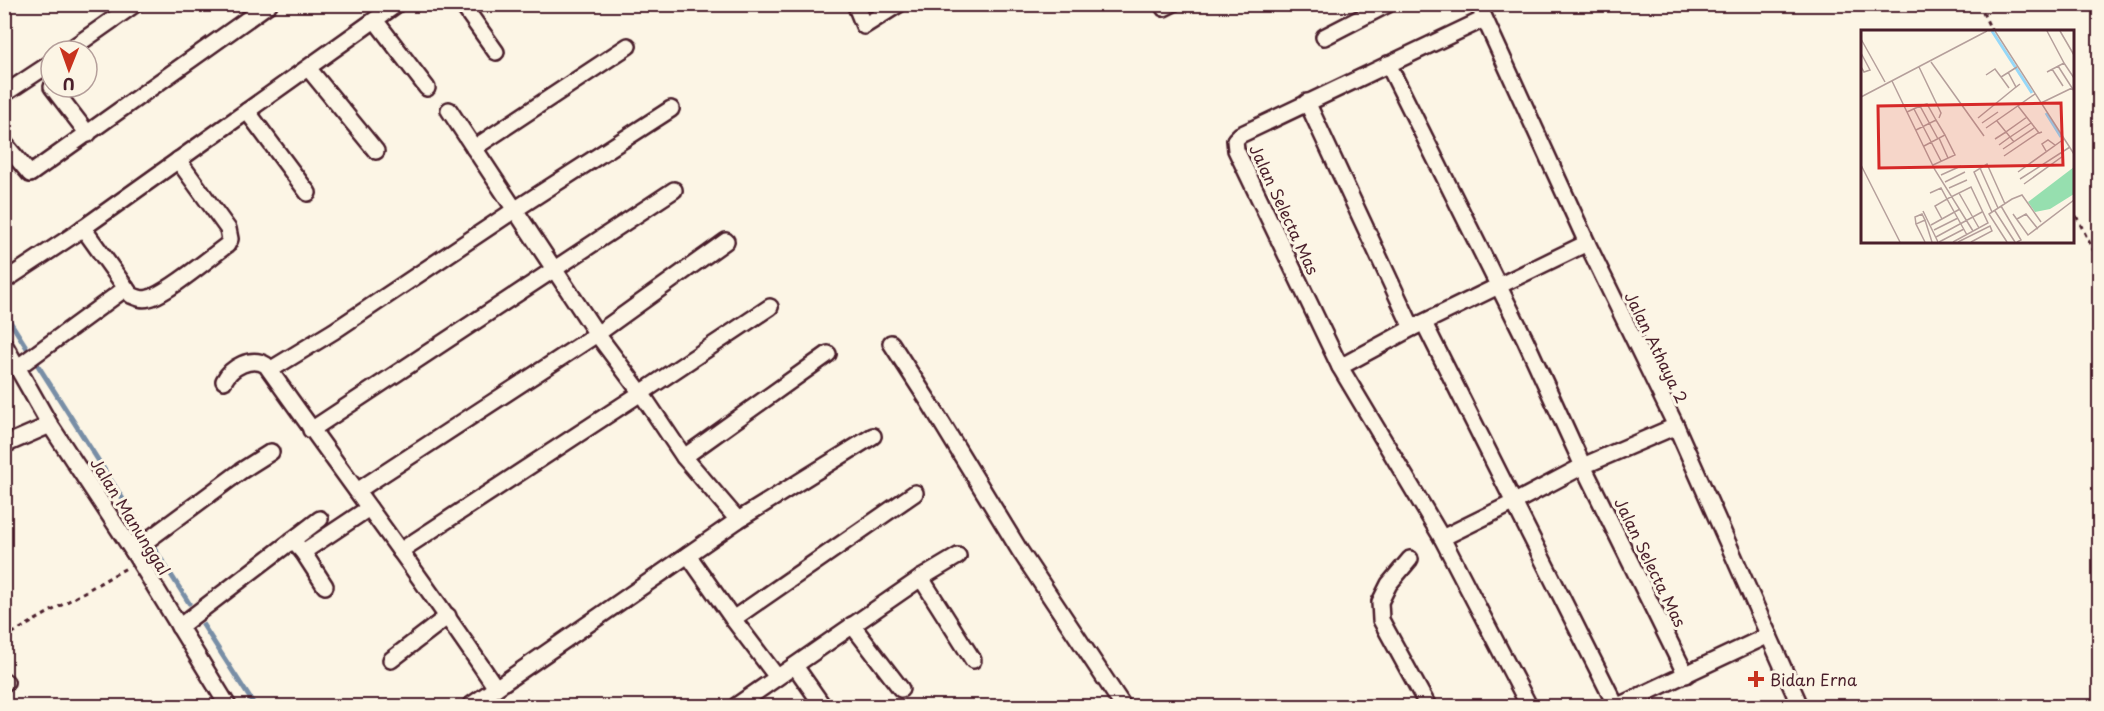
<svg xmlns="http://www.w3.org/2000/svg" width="2104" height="711" font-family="'Playpen Sans',sans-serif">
  <rect width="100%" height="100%" fill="#fcf5e5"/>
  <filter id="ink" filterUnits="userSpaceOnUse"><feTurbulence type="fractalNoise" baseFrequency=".0167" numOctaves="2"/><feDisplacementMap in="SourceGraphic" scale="12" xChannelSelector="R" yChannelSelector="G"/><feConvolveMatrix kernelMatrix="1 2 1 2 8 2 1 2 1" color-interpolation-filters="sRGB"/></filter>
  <g filter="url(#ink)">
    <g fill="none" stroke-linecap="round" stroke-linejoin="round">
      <!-- stream -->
      <g stroke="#788ea6" stroke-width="5">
        <path d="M 4,312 L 189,603"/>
        <path d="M 203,625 L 255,706"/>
      </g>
      <!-- minor casing -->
      <g stroke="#4a1f2b" stroke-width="20">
        <g id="minor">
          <path d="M 462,4 L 496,52"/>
          <path d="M 855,4 L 864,26 L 899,4"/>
          <path d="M 1478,4 L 1587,243 L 1676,426 L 1800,706"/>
          <path d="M 1164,8 L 1172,4"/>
          <path d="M 375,20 L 427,88"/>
          <path d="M 1324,37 L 1388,4"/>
          <path d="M 68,51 L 135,4"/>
          <path d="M 1388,64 L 1525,339 L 1583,466 L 1686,675"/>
          <path d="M 308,68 L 376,151"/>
          <path d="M 52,87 L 88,134"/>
          <path d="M 4,94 L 51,63"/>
          <path d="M 1307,102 L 1412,328"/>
          <path d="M 449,110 L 597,334 L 726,241"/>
          <path d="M 247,111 L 308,193"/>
          <path d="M 4,143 L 30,174 L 269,4"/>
          <path d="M 474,148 L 628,46"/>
          <path d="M 83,228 L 131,295 C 138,298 142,300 149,298 C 168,293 209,258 227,245 L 230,239 L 228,229 L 178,160"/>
          <path d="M 1587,243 L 1412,328 L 1340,367 L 1442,538 L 1513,503 L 1583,466 L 1676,426"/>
          <path d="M 4,281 L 72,236 L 397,4"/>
          <path d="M 1424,323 L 1616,706"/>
          <path d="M 891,343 L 929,402 L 1020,551 L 1123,706"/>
          <path d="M 4,344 L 50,425 L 133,551 L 228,706"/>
          <path d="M 18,367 L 126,288"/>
          <path d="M 1340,367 L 1236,150 L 1235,140 L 1240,135 L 1484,19"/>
          <path d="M 270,370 L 334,331 L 516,209 L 671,109"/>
          <path d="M 224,381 C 231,367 251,356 266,365 C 342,473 423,578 496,688"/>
          <path d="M 311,430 L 674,190"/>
          <path d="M 4,445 L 50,425"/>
          <path d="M 684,457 L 828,354"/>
          <path d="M 357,491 L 597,334 L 641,393 L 400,551"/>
          <path d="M 738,520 L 684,457 L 641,393 L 770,307"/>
          <path d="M 1442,538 L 1529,706"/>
          <path d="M 292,540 L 303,552 L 369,508"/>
          <path d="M 133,551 L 241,471 L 271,452"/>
          <path d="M 303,552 L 325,586"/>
          <path d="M 688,555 L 733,619 L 777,677"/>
          <path d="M 1410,559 L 1389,584 L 1380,602 L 1381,620 L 1428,706"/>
          <path d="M 921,578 L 973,660"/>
          <path d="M 733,619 L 915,493"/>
          <path d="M 852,625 L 901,689"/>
          <path d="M 179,627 L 320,519"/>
          <path d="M 391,660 L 448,616"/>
          <path d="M 795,666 L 823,706"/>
          <path d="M 4,683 L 6,682"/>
          <path d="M 470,706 L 738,520 L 873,436"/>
          <path d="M 736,706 L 921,578 L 958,556"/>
          <path d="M 1618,706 L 1769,635"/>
        </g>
      </g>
      <!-- path -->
      <g stroke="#4a1f2b" stroke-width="3" stroke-dasharray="4.5 4.5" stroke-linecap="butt">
        <path d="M 1979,4 L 1992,32"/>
        <path d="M 2072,208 L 2100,263"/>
        <path d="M 4,638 L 128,567"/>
      </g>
      <!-- minor -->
      <use href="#minor" stroke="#fcf5e5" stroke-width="15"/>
    </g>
  </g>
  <!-- markers -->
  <path fill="#c8321e" stroke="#fcf5e5" stroke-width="2" d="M1753 670h6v6h6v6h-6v6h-6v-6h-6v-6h6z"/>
  <g text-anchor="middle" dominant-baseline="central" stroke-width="6" stroke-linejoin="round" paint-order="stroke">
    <!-- street labels -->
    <g font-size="16" fill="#4a1f2b" stroke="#fcf5e5">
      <text transform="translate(1285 209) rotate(65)">Jalan Selecta Mas</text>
      <text transform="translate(1657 347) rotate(64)">Jalan Athaya 2</text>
      <text transform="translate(131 516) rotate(58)">Jalan Manunggal</text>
      <text transform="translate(1651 562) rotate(64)">Jalan Selecta Mas</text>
    </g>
    <!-- poi labels -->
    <g font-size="16" fill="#4a1f2b" stroke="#fcf5e5" text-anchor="start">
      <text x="1770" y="679">Bidan Erna</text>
    </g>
  </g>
  <!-- overview -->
  <g transform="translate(1861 30)">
    <rect width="213" height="213" fill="#fcf5e5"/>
    <path d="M 213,137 L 213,164 L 189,179 L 174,182 L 167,172 Z" fill="#96dfaf"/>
    <path fill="none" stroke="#96d8f8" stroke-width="3" d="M 131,1 L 171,63M 185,83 L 200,107"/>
    <path fill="none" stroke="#b59f9b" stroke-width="1.5" d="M 134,1 L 213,124M 186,1 L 203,33M 199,1 L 213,25M 0,9 L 24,52M 0,23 L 9,40 L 3,42 L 0,37M 70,32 L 123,106M 197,36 L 213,61M 58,37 L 80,83 L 78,88M 191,39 L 202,56M 147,42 L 155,57 L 159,54M 186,42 L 203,33 L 213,48M 125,45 L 134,39 L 140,47M 31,51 L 74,140 L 112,201M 148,58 L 140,47 L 156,37M 0,67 L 126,1M 180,73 L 211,58M 59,76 L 66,74 L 75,90M 157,76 L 178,103 L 181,102M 53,79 L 80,131M 46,82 L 59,76 L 77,109M 166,87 L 145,102 L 149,107 L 170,93M 117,88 L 155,57M 121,93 L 137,82M 125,98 L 174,64M 55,100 L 75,90 L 84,105 L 63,116M 78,108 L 87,128M 134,109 L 145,102 L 136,91M 138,115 L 149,107 L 153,112M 142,119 L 173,98M 185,121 L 181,114 L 187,110 L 194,115M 143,126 L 177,103M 0,135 L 39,212M 72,135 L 94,125 L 84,105M 119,138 L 137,178M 157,142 L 203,109M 80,145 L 100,136M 159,149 L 209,117M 84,152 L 104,142M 163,154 L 202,126 L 201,123M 88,158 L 106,150M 69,163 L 80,158 L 86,169 L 110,157 L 127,193 L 92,212M 98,163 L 118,198M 140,176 L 160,210 L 156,212M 62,181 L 77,212M 134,181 L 154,212M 131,182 L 113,142 L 126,134 L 144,174M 152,184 L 167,205 L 213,170M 81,189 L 74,176 L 86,169 L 106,205M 156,189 L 165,184 L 177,199M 55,194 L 54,187 L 61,184 L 64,190M 70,195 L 99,179M 73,200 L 97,188M 75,207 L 121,182M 64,212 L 55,194 L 64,190 L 71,212M 78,212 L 103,199M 97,212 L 129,196 L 131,201 L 110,212M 146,212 L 128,184 L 151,169 L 161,165 L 180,192"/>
    <path fill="#d62828" fill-opacity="0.15" stroke="#d62828" stroke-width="3" d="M 200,73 L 202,135 L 18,138 L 17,76 Z"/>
    <rect width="213" height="213" fill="none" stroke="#4a1f2b" stroke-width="3"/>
  </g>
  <!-- margin -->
  <rect width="2104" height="711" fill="none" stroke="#fcf5e5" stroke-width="24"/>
  <rect x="12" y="12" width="2080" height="687" fill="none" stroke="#4a1f2b" stroke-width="2" filter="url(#ink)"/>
  <!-- north arrow -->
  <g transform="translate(69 69) rotate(181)"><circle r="28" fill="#fcf5e5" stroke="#b59f9b" stroke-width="1.5"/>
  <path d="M0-4.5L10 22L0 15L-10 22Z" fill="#c8321e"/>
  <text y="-9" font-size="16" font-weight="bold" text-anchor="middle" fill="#4a1f2b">U</text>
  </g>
</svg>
